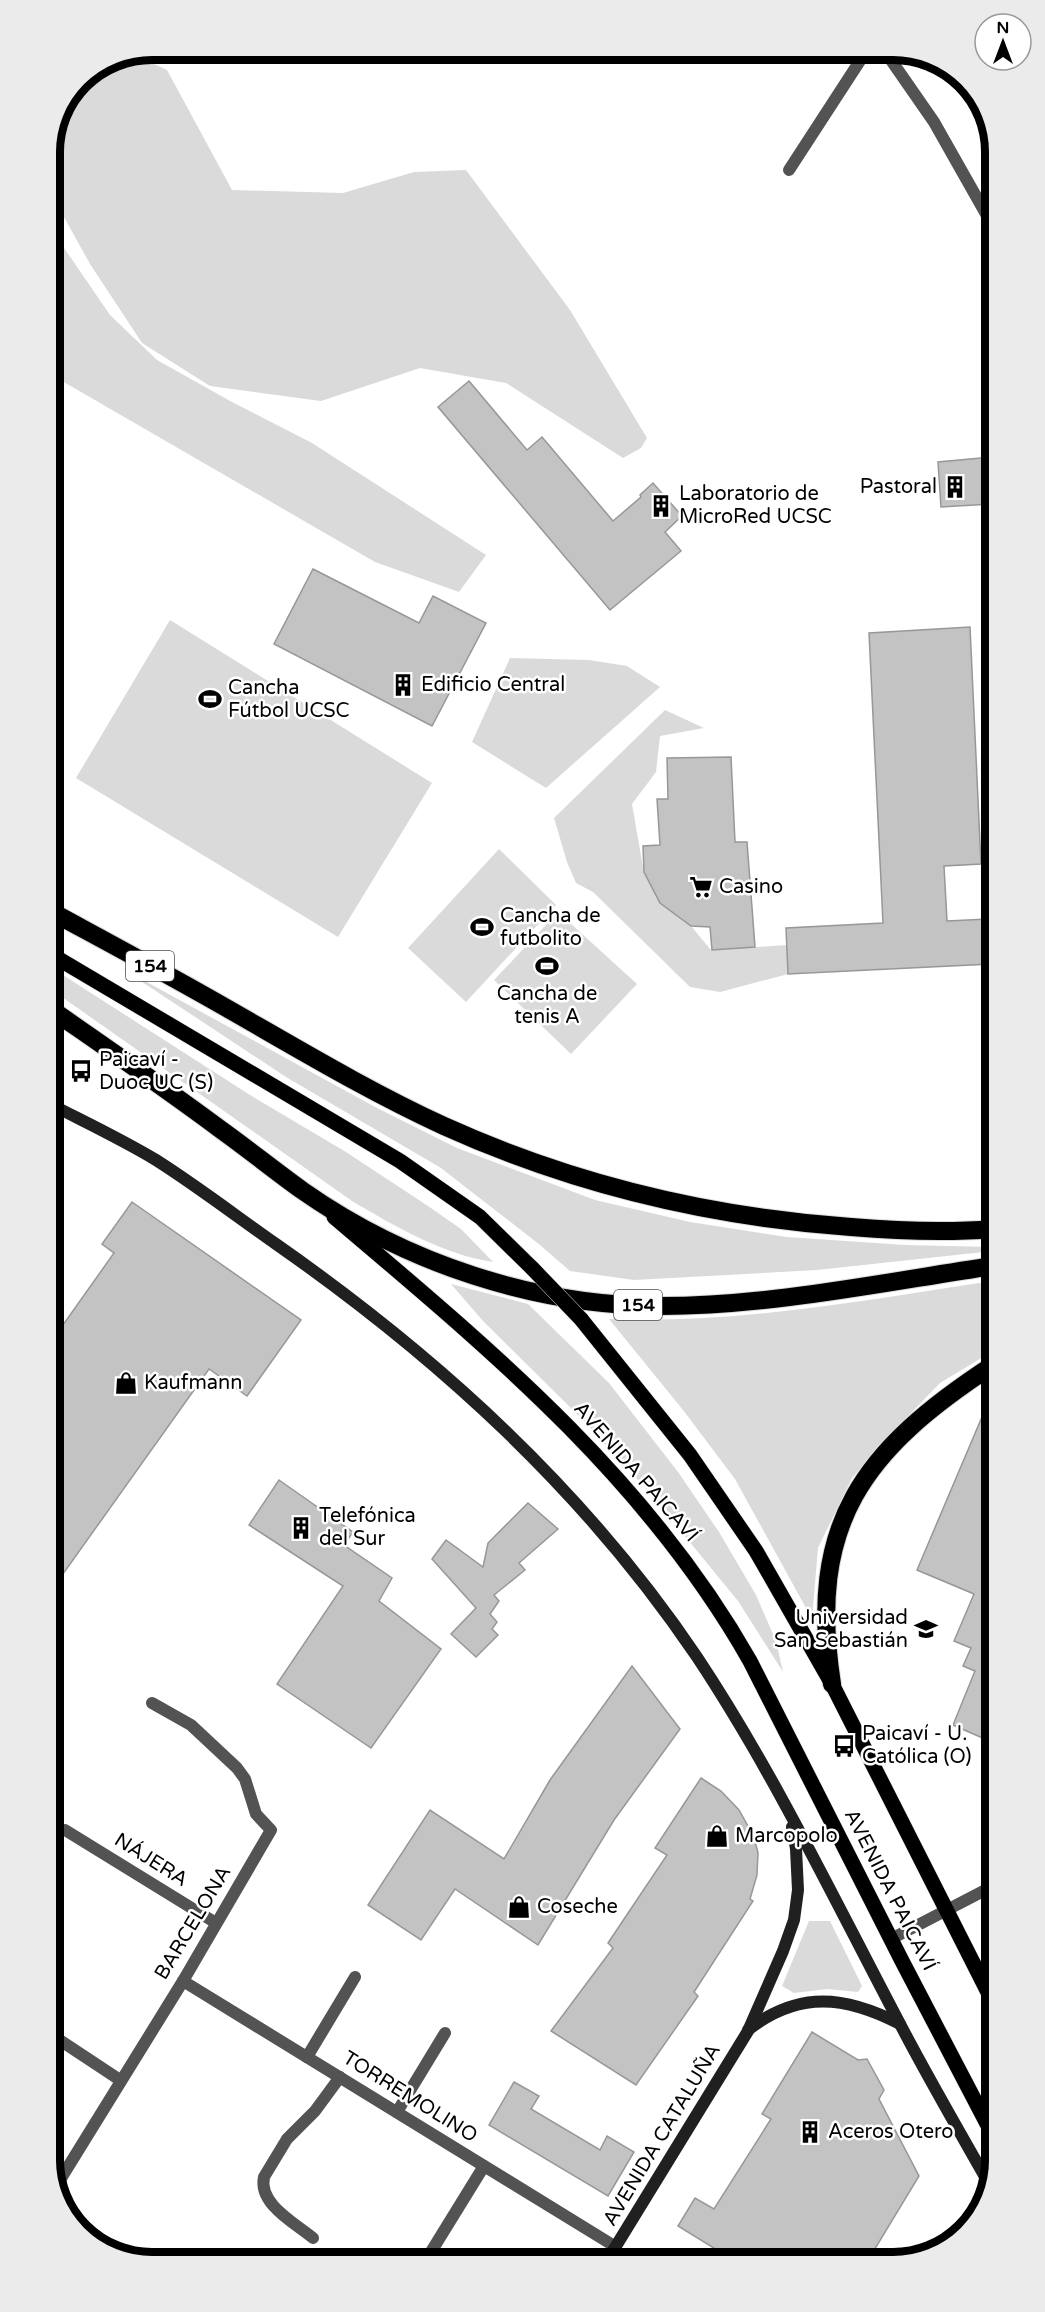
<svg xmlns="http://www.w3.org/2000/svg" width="1045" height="2312" font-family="'Varela Round',sans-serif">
  <rect width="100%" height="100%" fill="#fff"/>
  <!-- green -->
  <g fill="#dadada">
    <path d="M 113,57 L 139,57 L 167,70 L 232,190 L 343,193 L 414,172 L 466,170 L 570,310 L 647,438 L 641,448 L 623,458 L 506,383 L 420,368 L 321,401 L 210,386 L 142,343 L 90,264 L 50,192 L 50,146 L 80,79 Z"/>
    <path d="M 60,242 L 110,315 L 157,360 L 232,402 L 312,443 L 486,555 L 459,592 L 375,562 L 62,381 L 50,352 L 50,245 Z"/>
    <path d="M 51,453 C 60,471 66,489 51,506 Z"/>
    <path d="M 170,620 L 432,783 L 338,937 L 76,778 Z"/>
    <path d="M 510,658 L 589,660 L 627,666 L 660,687 L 546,788 L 472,742 Z"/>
    <path d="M 51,659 L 56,659 L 58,729 L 51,729 Z"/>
    <path d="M 665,710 L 704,728 L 660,736 L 656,772 L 632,804 L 644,873 L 660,903 L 691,926 L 711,950 L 787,945 L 788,974 L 720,992 L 690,987 L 593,892 L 576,883 L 567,862 L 554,818 Z"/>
    <path d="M 499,849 L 556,905 L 466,1002 L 408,948 Z"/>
    <path d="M 558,912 L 637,984 L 571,1054 L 494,980 Z"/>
    <path d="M 52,968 L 250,1095 L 346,1152 L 428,1206 L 461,1229 L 493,1262 C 442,1254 396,1227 352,1201 L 52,990 Z"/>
    <path d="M 121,968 L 377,1108 L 457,1148 L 595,1200 L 690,1222 L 787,1237 L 905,1245 L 993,1247 L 993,1251 L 817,1270 L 634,1280 L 570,1271 L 540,1245 L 441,1168 L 286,1077 Z"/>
    <path d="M 993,1281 L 993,1351 L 940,1383 L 883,1442 L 852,1478 L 818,1548 L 812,1619 L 735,1479 L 683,1410 L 609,1319 C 738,1324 866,1300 993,1281 Z"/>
    <path d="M 451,1284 L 528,1304 L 609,1383 L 678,1472 L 719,1532 L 756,1595 L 776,1641 L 783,1672 L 738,1601 L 648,1491 L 585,1422 L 483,1321 Z"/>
    <path d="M 809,1921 L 830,1921 L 862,1986 L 858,1992 L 827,1989 L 794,1993 L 782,1986 Z"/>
  </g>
  <!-- building -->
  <g fill="#c3c3c3" stroke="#979797" stroke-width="1.5">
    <path d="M 469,381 L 527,450 L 542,437 L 613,521 L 641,497 L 640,495 L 653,483 L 682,516 L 665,532 L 681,551 L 610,610 L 438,407 Z"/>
    <path d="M 991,457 L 991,504 L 941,507 L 938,462 Z"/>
    <path d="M 313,569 L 419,623 L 433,596 L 486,623 L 432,726 L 274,644 Z"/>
    <path d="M 970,627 L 981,864 L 944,866 L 947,921 L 988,919 L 991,964 L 788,974 L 786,928 L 883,923 L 869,633 Z"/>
    <path d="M 731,757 L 735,842 L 747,842 L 755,947 L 712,950 L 710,927 L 691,926 L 660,903 L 644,872 L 643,846 L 660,845 L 657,799 L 668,799 L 667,758 Z"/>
    <path d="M 132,1202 L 301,1320 L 247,1396 L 209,1369 L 53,1588 L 53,1339 L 114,1253 L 102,1244 Z"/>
    <path d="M 993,1391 L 994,1722 L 987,1740 L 953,1725 L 975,1671 L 963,1666 L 971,1648 L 954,1641 L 974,1594 L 917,1570 Z"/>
    <path d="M 279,1480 L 353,1532 L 344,1545 L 392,1578 L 379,1601 L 441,1649 L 371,1748 L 277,1684 L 343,1586 L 249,1525 Z"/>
    <path d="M 528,1503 L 558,1529 L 519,1563 L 525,1570 L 494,1595 L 499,1601 L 490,1614 L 497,1622 L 492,1629 L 498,1635 L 476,1657 L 451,1634 L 476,1608 L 432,1559 L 446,1540 L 483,1567 L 488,1543 Z"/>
    <path d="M 632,1666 L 680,1729 L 614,1820 L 538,1945 L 455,1889 L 421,1940 L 368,1905 L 430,1810 L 504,1859 L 550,1780 Z"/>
    <path d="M 701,1778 L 721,1791 L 739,1810 L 754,1837 L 758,1853 L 757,1875 L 750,1899 L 753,1901 L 694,1992 L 698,1996 L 636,2085 L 551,2031 L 613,1948 L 608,1943 L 667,1855 L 655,1848 Z"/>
    <path d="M 812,2032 L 858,2060 L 867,2059 L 884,2090 L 879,2099 L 919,2176 L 870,2257 L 730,2258 L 678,2226 L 695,2198 L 714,2209 L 771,2119 L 762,2114 Z"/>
    <path d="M 514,2082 L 539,2096 L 531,2109 L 600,2150 L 607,2136 L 634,2152 L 608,2196 L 489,2125 Z"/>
  </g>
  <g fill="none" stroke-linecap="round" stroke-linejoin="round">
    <!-- primary casing -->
    <g stroke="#dbdbdb" stroke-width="16">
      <g id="primary">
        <path d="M 52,955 L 400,1161 L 480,1217 L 532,1268"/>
        <path d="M 334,1217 C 491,1350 647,1479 750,1661 L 902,1961 L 995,2139"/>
        <path d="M 581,1319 L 690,1455 L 756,1551 L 832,1684 L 995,2006"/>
      </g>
    </g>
    <!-- highway casing -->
    <g stroke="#dbdbdb" stroke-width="20">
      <g id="highway">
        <path d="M 52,912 C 111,944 171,976 230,1010 C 300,1050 370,1092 444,1126 C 572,1184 710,1217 851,1227 C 898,1231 946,1233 993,1229"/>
        <path d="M 52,1010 C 108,1049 165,1088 220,1129 C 248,1149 275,1171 303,1191 C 406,1263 535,1306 661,1306 C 770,1306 885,1282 993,1266"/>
        <path d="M 832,1684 C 807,1523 863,1450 993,1365"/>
      </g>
    </g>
    <!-- street -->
    <g stroke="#535353" stroke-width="12">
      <path d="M 884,50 L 934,122 L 990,221"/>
      <path d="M 789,170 L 867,50"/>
      <path d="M 989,1102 L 993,1097"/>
      <path d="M 65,1830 L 216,1923"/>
      <path d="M 891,1939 L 995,1885"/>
      <path d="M 183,1981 L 616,2247"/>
      <path d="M 55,2037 L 120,2080"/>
      <path d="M 307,2057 L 355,1977"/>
      <path d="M 397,2112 L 445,2033"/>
      <path d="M 55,2188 L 183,1981 L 271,1830 L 256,1814 L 245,1779 L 237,1768 L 191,1725 L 152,1703"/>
      <path d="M 313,2238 C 295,2223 258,2204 264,2177 L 287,2139 L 315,2111 L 340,2077"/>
      <path d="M 426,2260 L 484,2166"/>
    </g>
    <!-- secondary -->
    <g stroke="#202020" stroke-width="12">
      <path d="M 52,1105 C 87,1123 123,1140 156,1160 C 197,1186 236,1216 276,1244 C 439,1358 585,1491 697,1657 C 774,1773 834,1899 899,2022 C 927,2076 958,2129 988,2182"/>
      <path d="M 748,2030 C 799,1990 846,1996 900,2024"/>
      <path d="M 608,2259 L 748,2031 L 783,1951 L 794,1920 L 798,1890 L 796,1849 L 792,1827"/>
    </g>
    <!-- primary -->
    <use href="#primary" stroke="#000" stroke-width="15"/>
    <!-- highway -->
    <use href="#highway" stroke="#000" stroke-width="18"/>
    <!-- primary-bridge casing -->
    <g stroke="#dbdbdb" stroke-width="16" stroke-linecap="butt">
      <path id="primary-bridge" d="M 532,1268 L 581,1319"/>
    </g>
    <!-- primary-bridge -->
    <use href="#primary-bridge" stroke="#000" stroke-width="15"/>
  </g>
  <!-- icons -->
  <defs>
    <g id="building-bare" transform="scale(1.8)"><path d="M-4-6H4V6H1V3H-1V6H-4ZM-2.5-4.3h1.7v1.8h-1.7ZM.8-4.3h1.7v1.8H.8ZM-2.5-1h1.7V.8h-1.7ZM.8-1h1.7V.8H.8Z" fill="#000" stroke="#fff" stroke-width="2.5" paint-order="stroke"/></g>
    <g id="stadium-bare" transform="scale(1.8)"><path d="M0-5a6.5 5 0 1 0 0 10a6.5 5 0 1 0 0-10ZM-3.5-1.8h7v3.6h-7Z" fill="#000" stroke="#fff" stroke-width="2.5" paint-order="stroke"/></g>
    <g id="supermarket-bare" transform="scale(1.8)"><path d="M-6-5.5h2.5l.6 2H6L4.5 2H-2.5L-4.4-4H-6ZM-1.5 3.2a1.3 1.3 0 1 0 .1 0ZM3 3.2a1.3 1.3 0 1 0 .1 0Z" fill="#000" stroke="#fff" stroke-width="2.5" paint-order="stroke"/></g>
    <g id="bus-bare" transform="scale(1.8)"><path d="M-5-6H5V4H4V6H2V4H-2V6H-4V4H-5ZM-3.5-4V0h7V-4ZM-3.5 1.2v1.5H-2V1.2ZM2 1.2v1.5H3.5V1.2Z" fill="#000" stroke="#fff" stroke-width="2.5" paint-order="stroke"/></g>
    <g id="shop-bare" transform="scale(1.8)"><path d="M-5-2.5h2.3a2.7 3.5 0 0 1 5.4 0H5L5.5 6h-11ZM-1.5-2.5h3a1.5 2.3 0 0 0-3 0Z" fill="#000" stroke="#fff" stroke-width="2.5" paint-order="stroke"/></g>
    <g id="university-bare" transform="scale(1.8)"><path d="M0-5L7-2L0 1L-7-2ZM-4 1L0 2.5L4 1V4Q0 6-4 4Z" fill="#000" stroke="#fff" stroke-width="2.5" paint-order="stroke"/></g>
  </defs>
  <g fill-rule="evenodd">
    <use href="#building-bare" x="955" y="487"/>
    <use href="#building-bare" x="661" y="506"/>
    <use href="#building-bare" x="403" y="685"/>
    <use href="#stadium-bare" x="210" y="699"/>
    <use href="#supermarket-bare" x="701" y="887"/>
    <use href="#stadium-bare" x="482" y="927"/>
    <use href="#stadium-bare" x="547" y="966"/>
    <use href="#bus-bare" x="81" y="1071"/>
    <use href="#shop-bare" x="126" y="1383"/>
    <use href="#building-bare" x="301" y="1528"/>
    <use href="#university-bare" x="926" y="1629"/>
    <use href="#bus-bare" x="844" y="1746"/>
    <use href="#shop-bare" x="717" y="1836"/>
    <use href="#shop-bare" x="519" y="1907"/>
    <use href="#building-bare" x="810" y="2132"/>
  </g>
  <g text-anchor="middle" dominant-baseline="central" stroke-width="5" stroke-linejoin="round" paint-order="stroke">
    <!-- shield labels -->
    <g fill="#fff" stroke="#4c4c4c" stroke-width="1.5">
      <rect x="126" y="951" width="48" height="30" rx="4.5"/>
      <rect x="614" y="1290" width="48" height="30" rx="4.5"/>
    </g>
    <g font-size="18" font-weight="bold" fill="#000">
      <text x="150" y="966">154</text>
      <text x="638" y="1305">154</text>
    </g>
    <!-- poi labels -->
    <g font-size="20" fill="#000" stroke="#fff" text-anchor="start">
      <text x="937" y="487" text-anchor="end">Pastoral</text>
      <text x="679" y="494">Laboratorio de<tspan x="679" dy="23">MicroRed UCSC</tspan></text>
      <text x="421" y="685">Edificio Central</text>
      <text x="228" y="688">Cancha<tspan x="228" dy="23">Fútbol UCSC</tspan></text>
      <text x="719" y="887">Casino</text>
      <text x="500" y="916">Cancha de<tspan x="500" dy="23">futbolito</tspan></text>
      <text x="547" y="994" text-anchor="middle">Cancha de<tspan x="547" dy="23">tenis A</tspan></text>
      <text x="99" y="1060">Paicaví -<tspan x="99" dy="23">Duoc UC (S)</tspan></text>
      <text x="144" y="1383">Kaufmann</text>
      <text x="319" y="1516">Telefónica<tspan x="319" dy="23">del Sur</tspan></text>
      <text x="908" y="1618" text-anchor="end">Universidad<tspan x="908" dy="23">San Sebastián</tspan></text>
      <text x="862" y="1734">Paicaví - U.<tspan x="862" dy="23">Católica (O)</tspan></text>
      <text x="735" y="1836">Marcopolo</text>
      <text x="537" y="1907">Coseche</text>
      <text x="828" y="2132">Aceros Otero</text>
    </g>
    <!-- street labels -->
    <g font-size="20" fill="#000" stroke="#fff">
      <text transform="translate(636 1472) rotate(49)">AVENIDA PAICAVÍ</text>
      <text transform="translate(151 1860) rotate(32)">NÁJERA</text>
      <text transform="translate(890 1890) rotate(63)">AVENIDA PAICAVÍ</text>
      <text transform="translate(193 1923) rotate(-59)">BARCELONA</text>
      <text transform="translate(410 2097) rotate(32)">TORREMOLINO</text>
      <text transform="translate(662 2135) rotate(-59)">AVENIDA CATALUÑA</text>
    </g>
  </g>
  <!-- crop -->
  <path d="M0 0H1045V2312H0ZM152 60H893A92 92 0 0 1 985 152V2160A92 92 0 0 1 893 2252H152A92 92 0 0 1 60 2160V152A92 92 0 0 1 152 60Z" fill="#ebebeb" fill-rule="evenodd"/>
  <path fill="none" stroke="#000" stroke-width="8" d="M152 60H893A92 92 0 0 1 985 152V2160A92 92 0 0 1 893 2252H152A92 92 0 0 1 60 2160V152A92 92 0 0 1 152 60Z"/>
  <!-- north arrow -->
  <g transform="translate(1003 42)"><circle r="28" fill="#ffffff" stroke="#999999" stroke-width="1.5"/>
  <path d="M0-4.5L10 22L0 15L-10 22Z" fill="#000000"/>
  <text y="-9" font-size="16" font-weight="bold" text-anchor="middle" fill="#000000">N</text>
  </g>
</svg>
